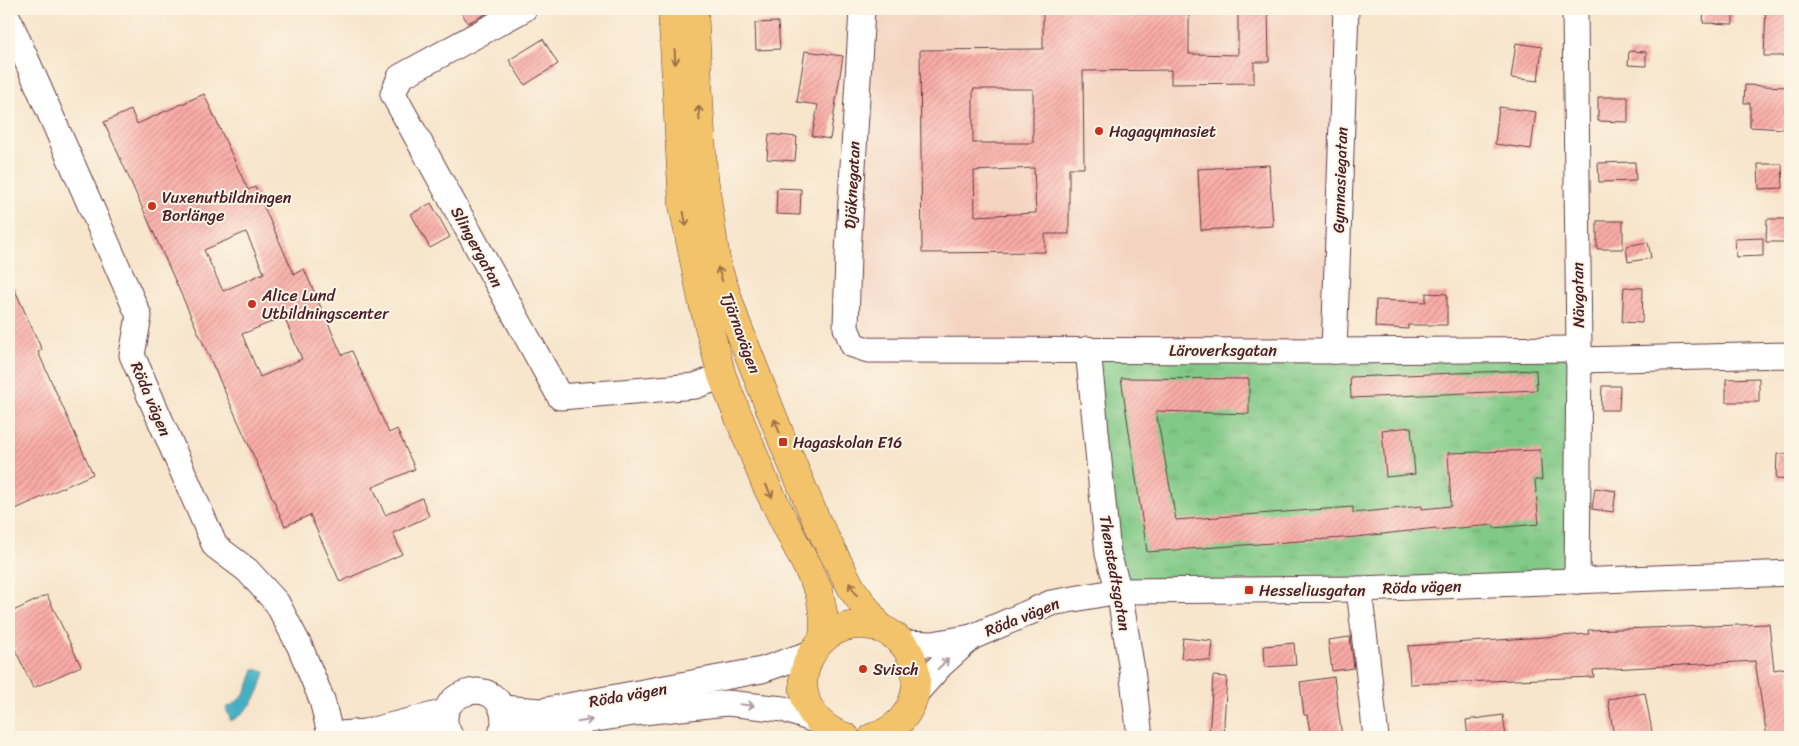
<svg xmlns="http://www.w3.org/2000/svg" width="1799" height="746" font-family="Sriracha,sans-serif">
  <defs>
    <pattern id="grass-tufts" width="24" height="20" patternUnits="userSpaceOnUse" patternTransform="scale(1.25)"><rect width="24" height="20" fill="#80c986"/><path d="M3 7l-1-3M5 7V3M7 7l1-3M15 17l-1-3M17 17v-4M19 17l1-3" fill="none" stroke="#70ac74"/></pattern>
    <pattern id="building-hatch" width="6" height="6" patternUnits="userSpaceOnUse" patternTransform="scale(1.25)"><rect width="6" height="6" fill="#faaba7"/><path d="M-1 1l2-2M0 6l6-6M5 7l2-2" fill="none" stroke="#cc8b88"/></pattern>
  </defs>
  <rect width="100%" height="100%" fill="#fcf5e5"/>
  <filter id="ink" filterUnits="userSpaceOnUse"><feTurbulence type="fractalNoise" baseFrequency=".02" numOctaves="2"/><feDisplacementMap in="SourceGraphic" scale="10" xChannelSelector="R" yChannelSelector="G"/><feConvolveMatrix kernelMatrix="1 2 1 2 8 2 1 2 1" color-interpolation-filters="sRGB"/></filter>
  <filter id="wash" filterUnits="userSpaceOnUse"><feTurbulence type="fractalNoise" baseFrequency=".0096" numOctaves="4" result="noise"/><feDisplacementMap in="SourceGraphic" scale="20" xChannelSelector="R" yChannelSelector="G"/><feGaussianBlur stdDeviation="1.12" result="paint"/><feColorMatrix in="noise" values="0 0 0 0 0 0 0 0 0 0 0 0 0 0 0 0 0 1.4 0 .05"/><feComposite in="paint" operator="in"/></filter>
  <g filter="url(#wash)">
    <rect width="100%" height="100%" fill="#f7e5cc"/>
    <!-- built -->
    <path fill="#f4d3c1" d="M 869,9 L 1342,9 L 1330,346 L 877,343 L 863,331 L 852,254 Z"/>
    <!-- grass -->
    <path fill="url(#grass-tufts)" stroke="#657458" d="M 1088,349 L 1579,349 L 1577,581 L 1119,591 Z"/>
    <!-- water -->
    <path fill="#45b0c3" stroke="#486877" d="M 254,669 L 265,672 C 259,695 252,709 231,721 L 226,708 C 245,699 248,688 254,669 Z"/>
    <g id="blocks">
      <!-- building -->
      <g fill="url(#building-hatch)" fill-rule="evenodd">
        <path d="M 459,9 L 495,9 L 468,23 Z"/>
        <path d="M 1043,9 L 1189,9 L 1189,54 L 1238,55 L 1238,9 L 1268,9 L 1269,62 L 1254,62 L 1254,83 L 1171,84 L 1171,70 L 1083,71 L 1084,168 L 1069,168 L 1069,234 L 1045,234 L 1045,252 L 922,253 L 920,50 L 1043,49 ZM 973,89 L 1033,89 L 1033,143 L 973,143 ZM 1034,168 L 1036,213 L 975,216 L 974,171 Z"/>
        <path d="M 1704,9 L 1733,9 L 1733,24 L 1703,23 Z"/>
        <path d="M 1766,9 L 1790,9 L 1790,56 L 1764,56 Z"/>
        <path d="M 778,22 L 780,49 L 756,50 L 755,23 Z"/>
        <path d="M 543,39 L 558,64 L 525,85 L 509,60 Z"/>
        <path d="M 1516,43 L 1542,47 L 1538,81 L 1511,78 Z"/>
        <path d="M 805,51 L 843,56 L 830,139 L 812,136 L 818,105 L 797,102 Z"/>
        <path d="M 1629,51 L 1646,52 L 1646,66 L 1628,65 Z"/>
        <path d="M 1745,85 L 1786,87 L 1784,129 L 1750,127 L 1750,103 L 1744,103 Z"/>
        <path d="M 204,94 L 248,190 L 255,187 L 294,274 L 304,269 L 342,355 L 352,351 L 389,433 L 397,429 L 415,469 L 373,487 L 385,515 L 422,498 L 429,516 L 393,533 L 402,554 L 340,582 L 310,515 L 285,526 L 104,122 L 131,110 L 137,124 ZM 246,232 L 264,273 L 223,291 L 204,250 ZM 284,317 L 302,359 L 260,377 L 242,334 Z"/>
        <path d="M 1598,97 L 1628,97 L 1628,122 L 1598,121 Z"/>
        <path d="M 1499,107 L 1536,112 L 1531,149 L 1495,144 Z"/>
        <path d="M 769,134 L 797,137 L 795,161 L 767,159 Z"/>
        <path d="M 1635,162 L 1636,181 L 1599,182 L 1598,163 Z"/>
        <path d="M 1758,164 L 1782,164 L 1783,188 L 1759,189 Z"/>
        <path d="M 1269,165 L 1273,226 L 1201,230 L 1198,169 Z"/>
        <path d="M 777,188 L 801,189 L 800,215 L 776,214 Z"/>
        <path d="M 431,203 L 450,237 L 430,248 L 411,214 Z"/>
        <path d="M 1767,219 L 1790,219 L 1790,242 L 1766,242 Z"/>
        <rect x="1597" y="221" width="26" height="28"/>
        <path d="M 1763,238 L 1763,256 L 1736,257 L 1735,239 Z"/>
        <path d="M 1648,242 L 1651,258 L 1628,262 L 1626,246 Z"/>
        <path d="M 9,277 L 42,350 L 38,352 L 93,474 L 9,512 Z"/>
        <path d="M 1624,287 L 1643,288 L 1642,323 L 1622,322 Z"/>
        <path d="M 1426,293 L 1447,294 L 1447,325 L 1408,325 L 1408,329 L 1375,327 L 1376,300 L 1426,302 Z"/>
        <path d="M 1536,370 L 1537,390 L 1351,398 L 1350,377 Z"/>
        <path d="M 1121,378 L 1249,379 L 1249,414 L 1156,411 L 1176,520 L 1353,507 L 1353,513 L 1422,506 L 1422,509 L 1451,506 L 1448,453 L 1540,450 L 1542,480 L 1535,480 L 1539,524 L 1494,528 L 1493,525 L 1436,530 L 1436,528 L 1356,537 L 1147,552 Z"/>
        <path d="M 1759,378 L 1759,402 L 1726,402 L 1726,379 Z"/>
        <path d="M 1602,386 L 1620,386 L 1619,410 L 1601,410 Z"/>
        <path d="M 1411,427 L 1415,474 L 1386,477 L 1382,430 Z"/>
        <path d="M 1777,454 L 1790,454 L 1790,480 L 1776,479 Z"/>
        <path d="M 1595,488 L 1616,491 L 1613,512 L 1592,509 Z"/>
        <path d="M 47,595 L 81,666 L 33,688 L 9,636 L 9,613 Z"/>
        <path d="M 1769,624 L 1774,670 L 1790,667 L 1790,737 L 1767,737 L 1755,661 L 1593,670 L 1594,677 L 1410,684 L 1408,646 L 1589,634 L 1588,630 Z"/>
        <path d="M 1350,637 L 1354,668 L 1332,671 L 1328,640 Z"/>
        <path d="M 1183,638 L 1213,641 L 1211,661 L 1181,658 Z"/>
        <path d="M 1294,643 L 1296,665 L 1265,667 L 1264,646 Z"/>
        <path d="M 1213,676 L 1227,677 L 1224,723 L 1225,737 L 1209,737 Z"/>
        <path d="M 1334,677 L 1342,737 L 1311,737 L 1307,715 L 1304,715 L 1300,682 Z"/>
        <path d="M 1645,693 L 1653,737 L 1614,737 L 1608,699 Z"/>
        <path d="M 1503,715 L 1506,737 L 1468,737 L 1466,720 Z"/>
      </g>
    </g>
  </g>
  <g filter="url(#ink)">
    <use href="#blocks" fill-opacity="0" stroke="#643d43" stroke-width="1"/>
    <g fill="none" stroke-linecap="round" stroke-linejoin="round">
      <!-- minor casing -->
      <g stroke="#643d43" stroke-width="27">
        <g id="minor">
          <path d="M 524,9 L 400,77 L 393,94 L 560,397 L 695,386 L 722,376"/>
          <path d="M 862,9 L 848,253 L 846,328 L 853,345 L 868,350 L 1334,351 L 1579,349"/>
          <path d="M 1575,9 L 1579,349 L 1577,581"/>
          <path d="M 9,20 L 139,316 L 132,355 L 215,546 L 247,570 L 277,603 L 300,647 L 322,700 L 329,729"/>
          <path d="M 1088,349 L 1108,554 L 1119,591 L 1132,670 L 1140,737"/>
          <path d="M 1334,351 L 1346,9"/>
          <path d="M 1578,360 L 1790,355"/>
          <path d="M 1359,589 L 1376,737"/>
          <path d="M 902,643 L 933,644 L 972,637"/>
          <path d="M 916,693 L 941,665 L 972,637 L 1051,603 L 1119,591 L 1359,589 L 1790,573"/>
          <path d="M 502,708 L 541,711 L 762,670 L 811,653"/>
          <path d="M 502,730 L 541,728 L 634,713 L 727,703 L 783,709 L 820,722"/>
          <path d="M 340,734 L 365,732 L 446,712"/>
          <path d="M 418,737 L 448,732"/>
          <path d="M 451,737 C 422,693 505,667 504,724"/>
        </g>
      </g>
      <!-- highway casing -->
      <g stroke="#643d43" stroke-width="29">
        <g id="highway">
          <path d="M 672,9 L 683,206 L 702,300 L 722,376 L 766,485 L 819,591 L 824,618 L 823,639"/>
          <path d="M 694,9 L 703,170 L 717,266 L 736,322 L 783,442 L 817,522 L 852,589 L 881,629"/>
          <path d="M 846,737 C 837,734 828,730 820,722 C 783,687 813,623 862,625 C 928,628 936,719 873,737"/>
        </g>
      </g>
      <!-- minor -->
      <use href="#minor" stroke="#fff" stroke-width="25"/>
      <!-- highway -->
      <use href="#highway" stroke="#f2c36a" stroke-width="28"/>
    </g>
    <!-- one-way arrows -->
    <defs><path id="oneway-shaft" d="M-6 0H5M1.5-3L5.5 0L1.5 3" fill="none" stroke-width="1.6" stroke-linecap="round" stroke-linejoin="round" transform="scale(1.25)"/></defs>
    <g stroke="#9e714a">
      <use href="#oneway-shaft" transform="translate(675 57) rotate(87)"/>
      <use href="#oneway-shaft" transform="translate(699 113) rotate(-94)"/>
      <use href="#oneway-shaft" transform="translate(685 219) rotate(79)"/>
      <use href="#oneway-shaft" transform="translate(720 274) rotate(-108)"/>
      <use href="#oneway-shaft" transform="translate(777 426) rotate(-111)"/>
      <use href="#oneway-shaft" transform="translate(769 491) rotate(64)"/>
      <use href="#oneway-shaft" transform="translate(853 589) rotate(-121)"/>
    </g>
    <g stroke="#ae9aa0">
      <use href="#oneway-shaft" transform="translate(943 664) rotate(-44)"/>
      <use href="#oneway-shaft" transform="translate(747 705) rotate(6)"/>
      <use href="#oneway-shaft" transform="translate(585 721) rotate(-9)"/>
    </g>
  </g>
  <!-- markers -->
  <g fill="#c8321e" stroke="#fcf5e5" stroke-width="2">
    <circle cx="1099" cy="131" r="5"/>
    <circle cx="152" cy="206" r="5"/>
    <circle cx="252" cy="304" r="5"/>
    <rect x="778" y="437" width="10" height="10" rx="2.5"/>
    <rect x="1244" y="585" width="10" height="10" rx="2.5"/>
    <circle cx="863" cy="669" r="5"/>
  </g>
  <g text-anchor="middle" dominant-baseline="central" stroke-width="4" stroke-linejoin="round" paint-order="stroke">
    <!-- poi labels -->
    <g font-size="16" fill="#4a1f2b" stroke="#fcf5e5" text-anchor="start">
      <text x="1109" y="131">Hagagymnasiet</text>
      <text x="162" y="197">Vuxenutbildningen<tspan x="162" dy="18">Borlänge</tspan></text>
      <text x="262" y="295">Alice Lund<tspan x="262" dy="18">Utbildningscenter</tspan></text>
      <text x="793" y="442">Hagaskolan E16</text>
      <text x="1259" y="590">Hesseliusgatan</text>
      <text x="873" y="669">Svisch</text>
    </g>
    <!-- street labels -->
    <g font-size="16" fill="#4a1f2b" stroke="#fcf5e5">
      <text transform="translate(1340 180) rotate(-88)">Gymnasiegatan</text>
      <text transform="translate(852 185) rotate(-87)">Djäknegatan</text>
      <text transform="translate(477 247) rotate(61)">Slingergatan</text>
      <text transform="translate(1578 295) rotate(-91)">Nävgatan</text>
      <text transform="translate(741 333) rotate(70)">Tjärnavägen</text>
      <text x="1223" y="350">Läroverksgatan</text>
      <text transform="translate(151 399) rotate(67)">Röda vägen</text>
      <text transform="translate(1115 573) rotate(80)">Thenstedtsgatan</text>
      <text transform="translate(1422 587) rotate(-2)">Röda vägen</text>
      <text transform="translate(1022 617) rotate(-22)">Röda vägen</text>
      <text transform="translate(628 695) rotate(-10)">Röda vägen</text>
    </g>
  </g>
  <!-- margin -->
  <rect width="1799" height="746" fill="none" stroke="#fcf5e5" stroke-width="30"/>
</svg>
